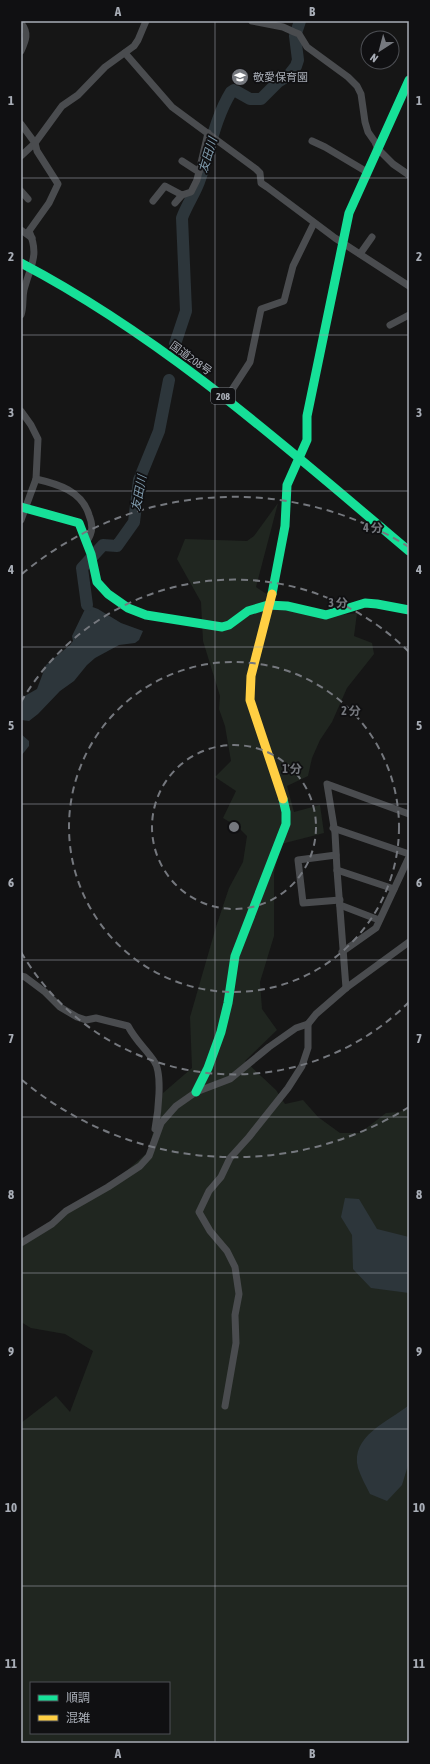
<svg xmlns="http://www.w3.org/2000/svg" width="430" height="1764" font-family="'Asap Condensed','Noto Sans JP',sans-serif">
  <rect width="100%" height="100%" fill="#161616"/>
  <!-- green -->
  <path fill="#202620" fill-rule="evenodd" d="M 278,503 L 256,587 L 277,601 L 322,617 L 357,613 L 354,636 L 372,643 L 374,654 L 347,688 L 332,722 L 320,740 L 312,758 L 308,776 L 287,786 L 294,812 L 320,805 L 324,833 L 281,844 L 274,873 L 274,936 L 260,982 L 262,1009 L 277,1030 L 245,1061 L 276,1090 L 285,1104 L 303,1100 L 318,1117 L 340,1133 L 360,1133 L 386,1113 L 399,1112 L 409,1108 L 409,1743 L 21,1743 L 21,1423 L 56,1396 L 70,1412 L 93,1351 L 65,1334 L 31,1328 L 21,1322 L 21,1243 L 108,1187 L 148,1152 L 163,1093 L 192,1068 L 190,1017 L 216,927 L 229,888 L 243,862 L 247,836 L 238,827 L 223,818 L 236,791 L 215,777 L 231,761 L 225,726 L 219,709 L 220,696 L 203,641 L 201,602 L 177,559 L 185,539 L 247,541 L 254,536 ZM 31,1683 L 169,1683 L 169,1733 L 31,1733 Z"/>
  <!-- water -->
  <g fill="#2d363b">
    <path d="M 87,605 L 98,609 L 121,623 L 143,631 L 139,640 L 135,643 L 119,645 L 95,658 L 87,665 L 74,681 L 60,691 L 38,714 L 29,721 L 21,720 L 21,698 L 37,689 L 46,665 L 70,645 L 73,641 L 72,636 Z"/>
    <path d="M 21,734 L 29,741 L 29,746 L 21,756 Z"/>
    <path d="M 345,1198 L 359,1199 L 377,1229 L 409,1237 L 409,1293 L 371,1288 L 353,1269 L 352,1235 L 341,1217 Z"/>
    <path d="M 409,1405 L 409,1462 L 402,1485 L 387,1501 L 370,1494 C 366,1486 361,1477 358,1468 C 350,1436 388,1422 409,1405 Z"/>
  </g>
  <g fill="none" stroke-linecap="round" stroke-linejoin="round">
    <!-- river -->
    <g stroke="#2d363b" stroke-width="12">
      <path d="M 175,344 L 186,311 L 182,218 C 187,204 196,192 200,179 C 210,149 215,118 231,92 L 234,90 L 250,99 L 261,99 L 278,82 L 289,75 L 296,66 L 298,60 L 295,36 L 300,21"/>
      <path d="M 87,605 L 82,568 L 103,545 L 117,546 L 134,522 L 139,480 L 159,431 L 169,380"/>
    </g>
    <!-- street -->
    <g stroke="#4a4c4f" stroke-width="7">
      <path d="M 252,21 L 283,27 L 294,32 L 299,34 L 307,47 L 348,77 L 357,86 L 361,94 L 365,122 L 368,132 L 375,142 L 378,149 L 393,164 L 409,175"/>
      <path d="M 21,23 C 29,33 26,40 21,51"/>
      <path d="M 125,53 L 172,107 L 256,169 L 260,173 L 261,183 L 267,187 L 335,238 L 409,286"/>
      <path d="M 21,124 L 35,143 L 21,156"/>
      <path d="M 312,141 L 325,147 L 367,172"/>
      <path d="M 182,161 L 199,172"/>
      <path d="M 21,191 L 28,199"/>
      <path d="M 153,201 L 165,186 L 182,195 L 191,192 L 197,180 L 208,133"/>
      <path d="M 175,203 L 182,195"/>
      <path d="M 21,230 L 32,238"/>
      <path d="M 360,254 L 372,237"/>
      <path d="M 21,315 C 24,306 22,299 24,290 C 30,266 40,256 29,231 L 49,203 L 58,184 L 37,151 L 35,143 L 62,106 L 78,95 L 105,67 L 134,46 L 138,40 L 146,21"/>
      <path d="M 390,325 L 409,315"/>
      <path d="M 226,399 L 250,362 L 261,309 L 284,301 L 293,266 L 314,223"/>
      <path d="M 21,411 L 31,425 L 38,439 L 36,479 L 21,520"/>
      <path d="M 36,479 C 58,484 82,491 89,515 C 93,525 93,532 87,541"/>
      <path d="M 333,828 L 409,854"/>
      <path d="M 336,855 L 298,860 L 303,903 L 340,900"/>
      <path d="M 337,870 L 394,889"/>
      <path d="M 340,905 L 379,920"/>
      <path d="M 342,952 L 376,928 L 409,857"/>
      <path d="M 21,976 L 25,977 L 45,992 L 60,1007 L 77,1017 L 86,1020 L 96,1018 L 128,1026 C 136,1041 145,1048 154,1061 C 163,1073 158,1113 155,1129"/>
      <path d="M 346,988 L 337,870 L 335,833 L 327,784 L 409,814"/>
      <path d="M 21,1243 L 52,1224 L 66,1211 L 108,1187 L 140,1166 L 149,1156 L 161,1123 L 176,1106 L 196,1092 L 230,1079 L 269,1047 L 296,1028 L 308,1024 L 316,1014 L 346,988 L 409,942"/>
      <path d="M 225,1406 L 236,1343 L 235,1315 L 239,1294 L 235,1267 L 227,1251 L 210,1231 L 199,1212 L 209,1191 L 221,1177 L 230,1158 L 249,1137 L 288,1088 L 302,1066 L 308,1048 L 308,1024"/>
    </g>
    <!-- fast -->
    <g stroke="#16e098" stroke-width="9">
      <path d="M 21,263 C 164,338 286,447 409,551"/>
      <path d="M 21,507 L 79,523 L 91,554 L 97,582 L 108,594 L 128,608 L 146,615 L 222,627 L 229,625 L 248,611 L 268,605 L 287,606 L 326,615 L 365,603 L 377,604 L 409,610"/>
      <path d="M 272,594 L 285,526 L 287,485 L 307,440 L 307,416 L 349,213 L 409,80"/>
      <path d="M 196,1092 L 208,1068 L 221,1032 L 228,1003 L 235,956 L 286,824 L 286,812 L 283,799"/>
    </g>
    <!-- slow -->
    <path stroke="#ffcf43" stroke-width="9" d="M 272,594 L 251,676 L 250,700 L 283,799"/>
  </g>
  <!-- grid -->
  <path fill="none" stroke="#a8adb6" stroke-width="1" stroke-opacity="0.55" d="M 215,21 L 215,1743M 21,178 L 409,178M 21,335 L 409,335M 21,491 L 409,491M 21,647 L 409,647M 21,804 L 409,804M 21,960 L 409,960M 21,1117 L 409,1117M 21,1273 L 409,1273M 21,1429 L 409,1429M 21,1586 L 409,1586"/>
  <!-- distance rings -->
  <g fill="none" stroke="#75787e" stroke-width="2" stroke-dasharray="7 5">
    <circle cx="234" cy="827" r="82"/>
    <circle cx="234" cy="827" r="165"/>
    <path d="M409 1002A247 247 0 0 1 21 952M21 702A247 247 0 0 1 409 652"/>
    <path d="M409 1107A330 330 0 0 1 22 1080M22 574A330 330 0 0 1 409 547"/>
  </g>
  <!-- icons -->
  <defs>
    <g id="school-disc" transform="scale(0.9)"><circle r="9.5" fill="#75787e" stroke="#101012"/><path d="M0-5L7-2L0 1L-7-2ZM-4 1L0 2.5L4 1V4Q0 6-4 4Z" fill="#fff"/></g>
  </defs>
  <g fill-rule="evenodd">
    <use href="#school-disc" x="240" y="77"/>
  </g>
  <g text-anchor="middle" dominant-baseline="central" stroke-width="3.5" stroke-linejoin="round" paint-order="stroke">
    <!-- shield labels -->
    <rect fill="#101012" stroke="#7a7e85" stroke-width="1" x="211" y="388" width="24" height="16" rx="3"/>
    <g font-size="10" font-weight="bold" fill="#a8adb6">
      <text x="223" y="396">208</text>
    </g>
    <!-- poi labels -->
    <g font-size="11" fill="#a8adb6" stroke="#101012" text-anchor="start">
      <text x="253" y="77">敬愛保育園</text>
    </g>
    <!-- street labels -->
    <g font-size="11" fill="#a8adb6" stroke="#101012">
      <text transform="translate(191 358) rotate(36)">国道208号</text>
    </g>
    <!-- water labels -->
    <g font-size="12" font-style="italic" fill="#819daf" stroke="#101012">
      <text transform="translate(208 155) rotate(-73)">友田川</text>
      <text transform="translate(139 493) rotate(-79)">友田川</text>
    </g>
  </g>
  <circle cx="234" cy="827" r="6" fill="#75787e" stroke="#101012" stroke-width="2"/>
  <g font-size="12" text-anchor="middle" font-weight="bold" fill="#75787e" stroke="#101012" stroke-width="3.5" stroke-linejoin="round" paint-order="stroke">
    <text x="373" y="532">4 分</text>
    <text x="338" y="607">3 分</text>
    <text x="351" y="715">2 分</text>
    <text x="292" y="773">1 分</text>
  </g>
  <!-- border -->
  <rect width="430" height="1764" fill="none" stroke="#101012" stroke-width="44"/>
  <!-- legend -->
  <rect x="30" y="1682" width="140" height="52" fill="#101012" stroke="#4d4f54"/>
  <rect x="38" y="1695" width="20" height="6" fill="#16e098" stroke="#4d4f54"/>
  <text x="66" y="1702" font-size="12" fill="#a8adb6">順調</text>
  <rect x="38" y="1715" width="20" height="6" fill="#ffcf43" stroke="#4d4f54"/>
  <text x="66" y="1722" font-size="12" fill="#a8adb6">混雑</text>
  <!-- north arrow -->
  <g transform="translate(380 50) rotate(216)"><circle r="19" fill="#101012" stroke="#4d4f54"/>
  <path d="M0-3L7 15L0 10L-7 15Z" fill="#75787e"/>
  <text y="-6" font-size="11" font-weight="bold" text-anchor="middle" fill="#a8adb6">N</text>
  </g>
  <rect x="22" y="22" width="386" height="1720" fill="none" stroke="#a8adb6" stroke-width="1.5"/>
  <g font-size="13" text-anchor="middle" font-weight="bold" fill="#a8adb6">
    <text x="118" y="16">A</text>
    <text x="312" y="16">B</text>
    <text x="11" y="105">1</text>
    <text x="419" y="105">1</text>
    <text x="11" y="261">2</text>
    <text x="419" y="261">2</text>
    <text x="11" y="417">3</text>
    <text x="419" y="417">3</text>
    <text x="11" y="574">4</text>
    <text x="419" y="574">4</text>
    <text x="11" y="730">5</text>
    <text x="419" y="730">5</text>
    <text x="11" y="887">6</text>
    <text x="419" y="887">6</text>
    <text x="11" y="1043">7</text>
    <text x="419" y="1043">7</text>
    <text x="11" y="1199">8</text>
    <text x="419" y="1199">8</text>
    <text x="11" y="1356">9</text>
    <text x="419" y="1356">9</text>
    <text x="11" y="1512">10</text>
    <text x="419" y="1512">10</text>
    <text x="11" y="1668">11</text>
    <text x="419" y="1668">11</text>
    <text x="118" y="1758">A</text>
    <text x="312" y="1758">B</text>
  </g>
</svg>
